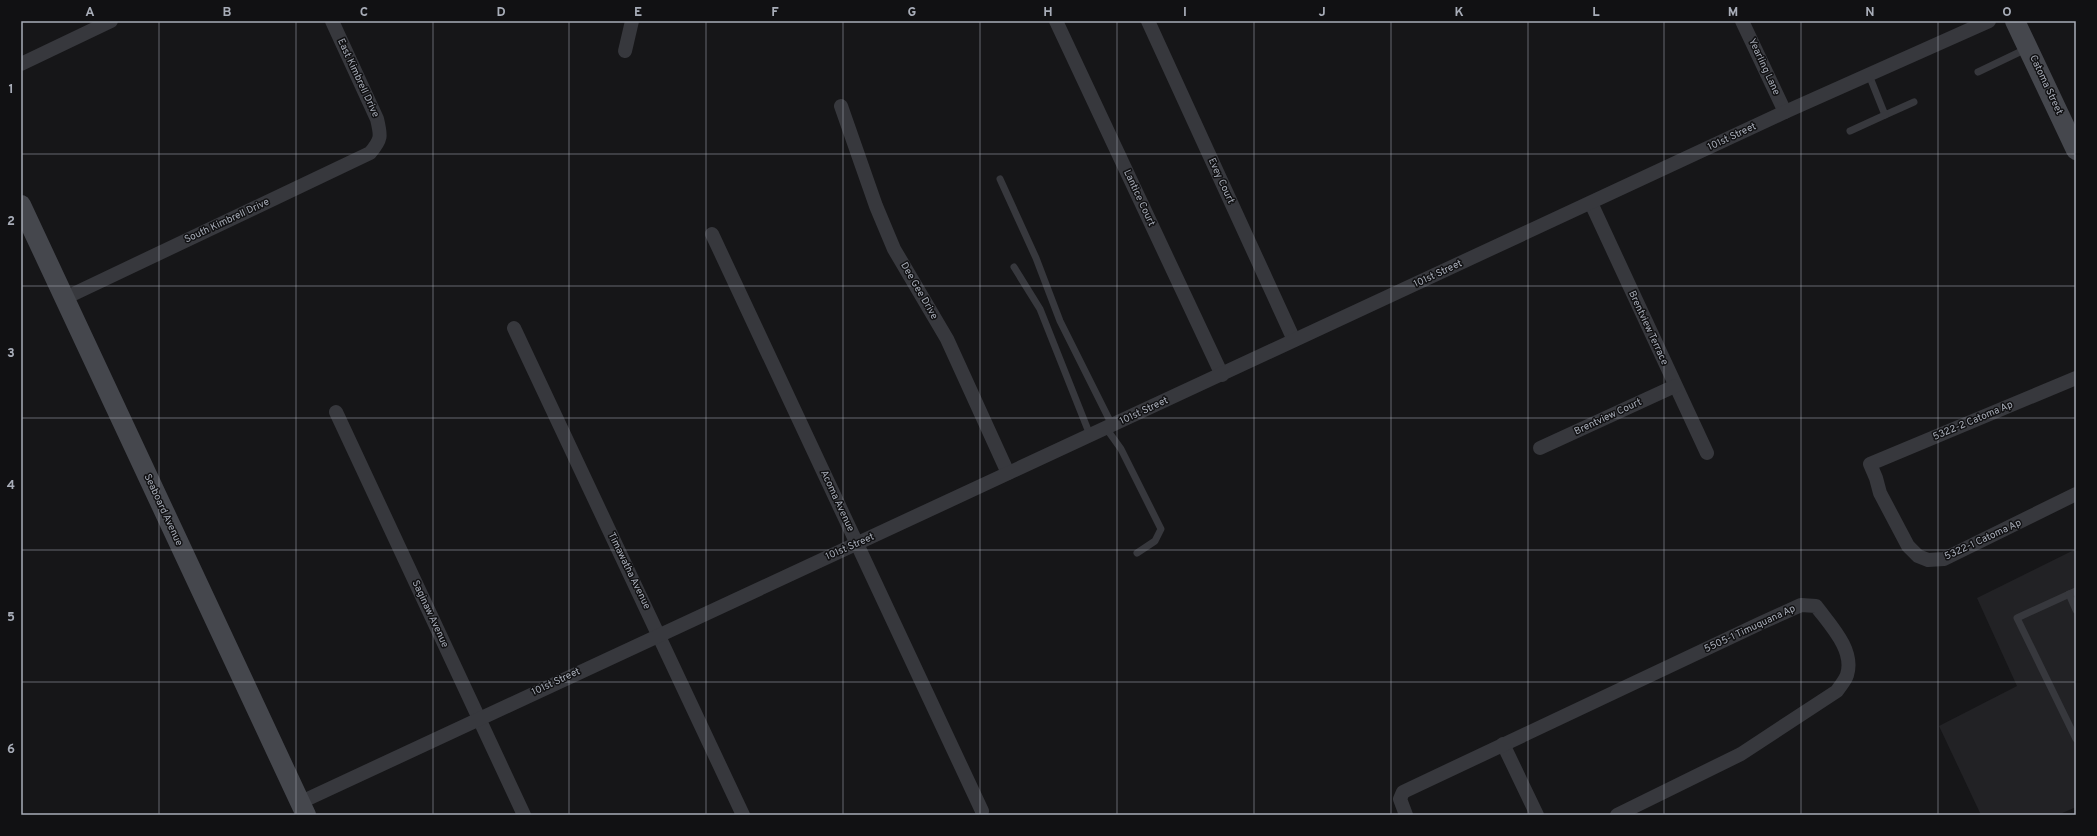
<svg xmlns="http://www.w3.org/2000/svg" width="2097" height="836" font-family="Overpass,sans-serif">
  <rect width="100%" height="100%" fill="#161618"/>
  <!-- built -->
  <path fill="#222225" d="M 2076,549 L 2076,807 L 2058,815 L 1981,815 L 1939,726 L 2017,686 L 1977,598 Z"/>
  <g fill="none" stroke-linecap="round" stroke-linejoin="round">
    <!-- lane -->
    <g stroke="#37383d" stroke-width="7">
      <path d="M 1978,72 L 2026,49"/>
      <path d="M 1869,75 L 1885,115 L 1914,102"/>
      <path d="M 1850,131 L 1885,115"/>
      <path d="M 1000,179 L 1036,258 L 1060,321 L 1112,425"/>
      <path d="M 1014,267 L 1040,309 L 1090,435"/>
      <path d="M 1106,428 L 1121,449 L 1161,529 L 1155,541 L 1137,553"/>
      <path d="M 2076,591 L 2017,618 L 2076,739"/>
      <path d="M 2069,594 L 2076,610"/>
    </g>
    <!-- street -->
    <g stroke="#37383d" stroke-width="14">
      <path d="M 1056,21 L 1222,375"/>
      <path d="M 1148,21 L 1294,340"/>
      <path d="M 1742,21 L 1785,112"/>
      <path d="M 625,51 L 632,21"/>
      <path d="M 21,64 L 111,21"/>
      <path d="M 841,106 L 876,206 L 894,249 L 947,339 L 1008,473"/>
      <path d="M 1591,203 L 1707,453"/>
      <path d="M 712,234 L 982,811"/>
      <path d="M 65,298 L 370,153 C 382,139 381,136 377,119 L 332,21"/>
      <path d="M 514,328 L 743,815"/>
      <path d="M 2076,378 L 1870,464 L 1876,478 L 1880,493 L 1908,546 L 1918,556 L 1928,560 L 1944,559 L 2076,494"/>
      <path d="M 336,412 L 524,815"/>
      <path d="M 1540,448 L 1675,386"/>
      <path d="M 1503,744 L 1537,815"/>
      <path d="M 301,802 L 1785,112 L 1989,21"/>
      <path d="M 1406,815 L 1400,799 L 1403,792 L 1761,623 L 1801,605 L 1816,606 C 1830,625 1855,650 1847,675 C 1845,681 1840,686 1837,691 L 1741,754 L 1617,815"/>
    </g>
    <!-- secondary -->
    <g stroke="#45474d" stroke-width="20">
      <path d="M 2015,21 L 2076,150"/>
      <path d="M 21,205 L 306,815"/>
    </g>
  </g>
  <!-- grid -->
  <path fill="none" stroke="#a8adb8" stroke-width="1" stroke-opacity="0.55" d="M 159,21 L 159,815M 296,21 L 296,815M 433,21 L 433,815M 569,21 L 569,815M 706,21 L 706,815M 843,21 L 843,815M 980,21 L 980,815M 1117,21 L 1117,815M 1254,21 L 1254,815M 1391,21 L 1391,815M 1528,21 L 1528,815M 1664,21 L 1664,815M 1801,21 L 1801,815M 1938,21 L 1938,815M 21,154 L 2076,154M 21,286 L 2076,286M 21,418 L 2076,418M 21,550 L 2076,550M 21,682 L 2076,682"/>
  <g text-anchor="middle" dominant-baseline="central" stroke-width="3" stroke-linejoin="round" paint-order="stroke">
    <!-- street labels -->
    <g font-size="10" fill="#a8adb8" stroke="#111113">
      <text transform="translate(1764 67) rotate(65)">Yearling Lane</text>
      <text transform="translate(358 78) rotate(65)">East Kimbrell Drive</text>
      <text transform="translate(2046 85) rotate(65)">Catoma Street</text>
      <text transform="translate(1732 137) rotate(-25)">101st Street</text>
      <text transform="translate(1221 181) rotate(65)">Evey Court</text>
      <text transform="translate(1139 198) rotate(65)">Lantice Court</text>
      <text transform="translate(227 221) rotate(-25)">South Kimbrell Drive</text>
      <text transform="translate(1438 274) rotate(-25)">101st Street</text>
      <text transform="translate(919 291) rotate(60)">Dee Gee Drive</text>
      <text transform="translate(1648 328) rotate(65)">Brentview Terrace</text>
      <text transform="translate(1144 411) rotate(-25)">101st Street</text>
      <text transform="translate(1608 417) rotate(-25)">Brentview Court</text>
      <text transform="translate(1973 421) rotate(-23)">5322-2 Catoma Ap</text>
      <text transform="translate(837 501) rotate(65)">Acoma Avenue</text>
      <text transform="translate(163 510) rotate(65)">Seaboard Avenue</text>
      <text transform="translate(1983 540) rotate(-25)">5322-1 Catoma Ap</text>
      <text transform="translate(850 547) rotate(-24)">101st Street</text>
      <text transform="translate(629 571) rotate(64)">Timawatha Avenue</text>
      <text transform="translate(430 614) rotate(65)">Saginaw Avenue</text>
      <text transform="translate(1750 629) rotate(-25)">5505-1 Timuquana Ap</text>
      <text transform="translate(556 682) rotate(-25)">101st Street</text>
    </g>
  </g>
  <!-- border -->
  <rect width="2097" height="836" fill="none" stroke="#111113" stroke-width="44"/>
  <rect x="22" y="22" width="2053" height="792" fill="none" stroke="#a8adb8" stroke-width="1.5"/>
  <g font-size="13" text-anchor="middle" font-weight="bold" fill="#a8adb8">
    <text x="90" y="16">A</text>
    <text x="227" y="16">B</text>
    <text x="364" y="16">C</text>
    <text x="501" y="16">D</text>
    <text x="638" y="16">E</text>
    <text x="775" y="16">F</text>
    <text x="912" y="16">G</text>
    <text x="1048" y="16">H</text>
    <text x="1185" y="16">I</text>
    <text x="1322" y="16">J</text>
    <text x="1459" y="16">K</text>
    <text x="1596" y="16">L</text>
    <text x="1733" y="16">M</text>
    <text x="1870" y="16">N</text>
    <text x="2007" y="16">O</text>
    <text x="11" y="93">1</text>
    <text x="11" y="225">2</text>
    <text x="11" y="357">3</text>
    <text x="11" y="489">4</text>
    <text x="11" y="621">5</text>
    <text x="11" y="753">6</text>
  </g>
</svg>
